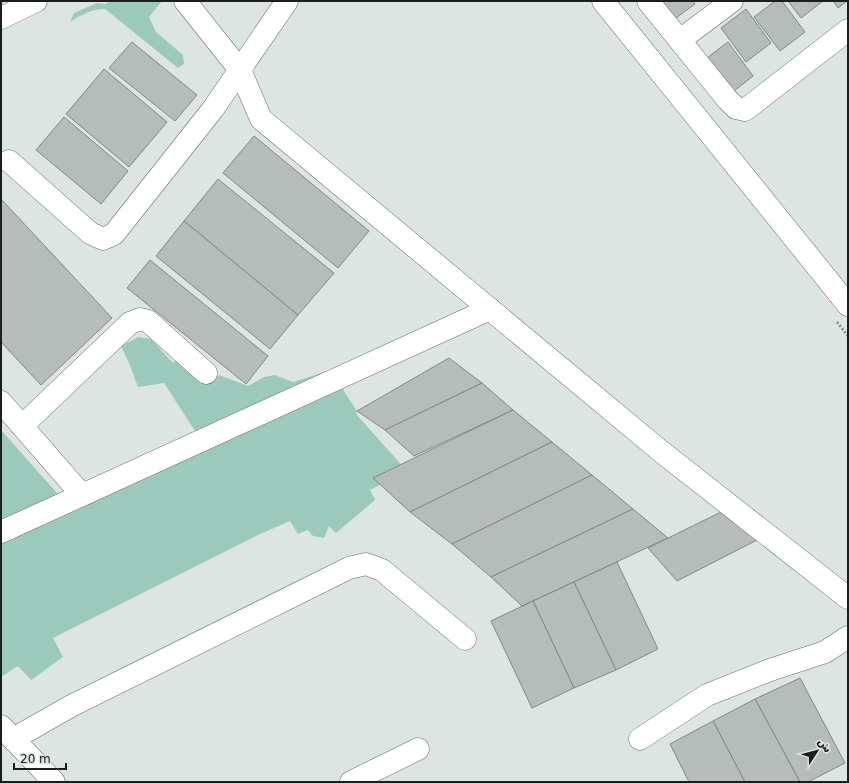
<svg xmlns="http://www.w3.org/2000/svg" width="849" height="783" font-family="'DejaVu Sans',Vazirmatn,sans-serif">
  <rect width="100%" height="100%" fill="#dde5e2"/>
  <!-- green -->
  <g fill="#9bcabc">
    <path d="M 111,1 L 162,1 L 149,17 L 156,32 L 183,55 L 184,64 L 178,68 L 105,9 C 91,9 81,15 70,22 L 74,13 L 97,3 L 105,4 Z"/>
    <path d="M 138,337 L 151,339 L 172,362 L 181,360 L 209,383 L 219,375 L 248,386 L 264,377 L 275,375 L 293,382 L 334,369 L 345,393 L 357,411 L 356,414 L 407,471 L 370,490 L 375,500 L 336,533 L 329,526 L 324,538 L 313,536 L 308,530 L 298,534 L 290,521 L 258,535 L 53,638 L 63,657 L 31,680 L 18,666 L 1,677 L 1,430 L 64,501 L 197,434 L 164,383 L 138,387 L 129,363 L 121,346 Z"/>
  </g>
  <!-- building -->
  <g fill="#b5bcba" stroke="#828987">
    <path d="M 653,1 L 693,1 L 695,4 L 669,23 Z"/>
    <path d="M 775,1 L 782,1 L 805,32 L 780,51 L 754,17 Z"/>
    <path d="M 788,1 L 823,1 L 801,18 Z"/>
    <path d="M 833,1 L 847,1 L 838,8 Z"/>
    <path d="M 746,9 L 771,43 L 746,62 L 721,28 Z"/>
    <path d="M 132,42 L 197,95 L 175,121 L 109,68 Z"/>
    <path d="M 728,42 L 753,76 L 729,95 L 703,61 Z"/>
    <path d="M 104,69 L 167,122 L 129,167 L 66,114 Z"/>
    <path d="M 64,117 L 128,171 L 101,204 L 36,150 Z"/>
    <path d="M 254,136 L 369,231 L 338,268 L 223,173 Z"/>
    <path d="M 218,179 L 334,273 L 298,315 L 184,221 Z"/>
    <path d="M 1,199 L 112,318 L 41,385 L 1,342 Z"/>
    <path d="M 184,221 L 298,315 L 270,349 L 156,256 Z"/>
    <path d="M 150,260 L 268,356 L 246,384 L 127,288 Z"/>
    <path d="M 449,358 L 482,383 L 385,430 L 357,411 Z"/>
    <path d="M 482,383 L 513,410 L 414,456 L 385,430 Z"/>
    <path d="M 513,410 L 552,442 L 410,512 L 373,478 Z"/>
    <path d="M 552,442 L 592,475 L 452,544 L 410,512 Z"/>
    <path d="M 592,475 L 633,509 L 491,577 L 452,544 Z"/>
    <path d="M 633,509 L 668,538 L 522,606 L 491,577 Z"/>
    <path d="M 723,511 L 757,540 L 677,581 L 648,548 Z"/>
    <path d="M 617,562 L 658,649 L 616,670 L 574,582 Z"/>
    <path d="M 574,582 L 616,670 L 574,688 L 533,601 Z"/>
    <path d="M 533,601 L 574,688 L 532,708 L 491,621 Z"/>
    <path d="M 800,678 L 845,763 L 808,782 L 800,782 L 755,699 Z"/>
    <path d="M 755,699 L 800,782 L 745,782 L 713,721 Z"/>
    <path d="M 713,721 L 745,782 L 689,782 L 670,744 Z"/>
  </g>
  <g fill="none" stroke-linecap="round" stroke-linejoin="round">
    <!-- minor casing -->
    <g stroke="#666d6b" stroke-width="23">
      <g id="minor">
        <path d="M 185,1 L 240,70 L 261,119 L 663,453 L 848,598"/>
        <path d="M 603,1 L 848,305"/>
        <path d="M 648,1 L 727,99 L 736,108 L 745,110 L 848,30"/>
        <path d="M 1,18 L 36,1"/>
        <path d="M 680,40 L 732,1"/>
        <path d="M 9,161 L 90,233 L 103,239 L 114,234 L 213,109 L 287,1"/>
        <path d="M 1,402 L 82,495"/>
        <path d="M 22,426 L 130,323 L 140,319 L 148,321 L 206,373"/>
        <path d="M 1,532 L 490,309"/>
        <path d="M 1,726 L 54,782"/>
        <path d="M 13,739 L 71,706 L 349,568 L 366,564 L 382,570 L 465,639"/>
        <path d="M 640,739 L 707,695 L 770,670 L 825,652 L 848,637"/>
        <path d="M 351,782 L 418,749"/>
      </g>
    </g>
    <!-- path -->
    <path stroke="#818785" stroke-width="2.5" stroke-dasharray="2 2" stroke-linecap="butt" d="M 837,322 L 848,336"/>
    <!-- minor -->
    <use href="#minor" stroke="#fff" stroke-width="22"/>
  </g>
  <!-- border -->
  <rect width="849" height="783" fill="none" stroke="#1b1e1d" stroke-width="4"/>
  <!-- north arrow -->
  <g transform="translate(817 751) rotate(54)" stroke="#dde5e2" stroke-width="3" paint-order="stroke">
  <path d="M0-3L7 15L0 10L-7 15Z" fill="#1b1e1d"/>
  <text y="-6" font-size="11" font-weight="bold" text-anchor="middle" fill="#1b1e1d">ش</text>
  </g>
  <!-- scale -->
  <path d="M14 763v6h52v-6" fill="none" stroke="#1b1e1d" stroke-width="2"/>
  <text x="20" y="763" font-size="12" fill="#1b1e1d" stroke="#dde5e2" stroke-width="3" paint-order="stroke">20 m</text>
</svg>
